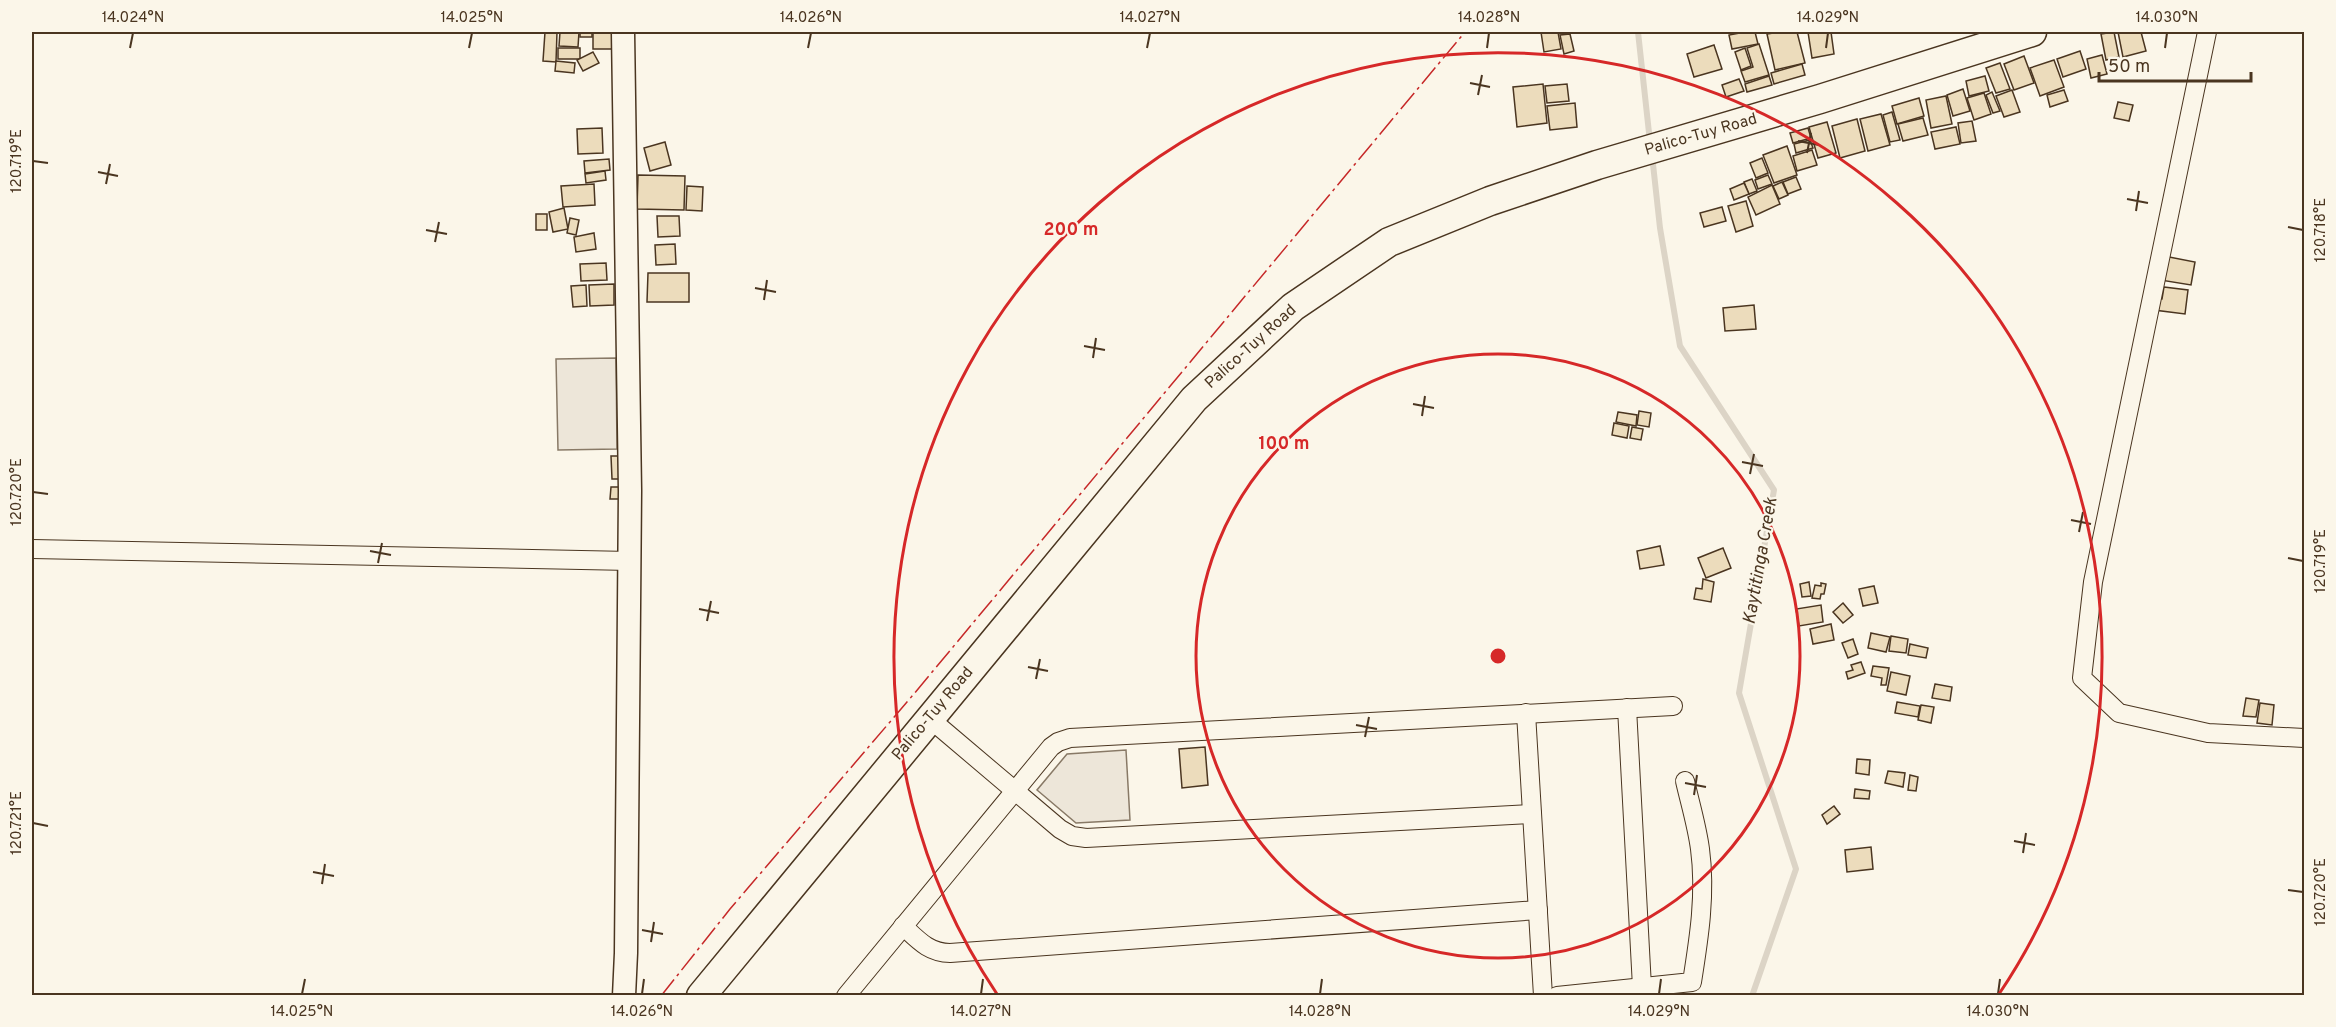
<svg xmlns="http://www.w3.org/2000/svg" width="2336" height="1027" font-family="Overpass,sans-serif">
  <rect width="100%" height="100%" fill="#fbf6e9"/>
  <!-- green -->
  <g fill="#ede6d9" stroke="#887966" stroke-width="1.5">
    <path d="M 616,358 L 617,449 L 558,450 L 556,359 Z"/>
    <path d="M 1126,750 L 1130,820 L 1076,823 L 1037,790 L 1067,754 Z"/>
  </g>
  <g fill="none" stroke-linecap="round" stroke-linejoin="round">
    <!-- stream -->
    <g stroke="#dcd4c6" stroke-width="6">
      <path d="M 1638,32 L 1650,142"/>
      <path d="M 1652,155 L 1660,228 L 1680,346 L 1774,490 L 1739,693 L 1796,869 L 1752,996"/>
    </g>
  </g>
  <!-- building -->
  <g fill="#ecdcbc" stroke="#4a3520" stroke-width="1.5">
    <path d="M 545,32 L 557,32 L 556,62 L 543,61 Z"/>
    <path d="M 560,32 L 579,32 L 578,47 L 559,46 Z"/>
    <rect x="580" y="32" width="12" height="5"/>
    <rect x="593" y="32" width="22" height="17"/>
    <path d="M 1541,32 L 1558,32 L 1561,49 L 1544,52 Z"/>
    <path d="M 1745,32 L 1755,32 L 1758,44 L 1732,49 L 1729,35 Z"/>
    <path d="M 1780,32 L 1797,32 L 1805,63 L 1775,70 L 1767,34 Z"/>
    <path d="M 1808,32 L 1831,32 L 1834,54 L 1812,58 Z"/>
    <path d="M 2114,32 L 2119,57 L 2106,60 L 2101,34 Z"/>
    <path d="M 2118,32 L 2141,32 L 2146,51 L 2123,57 Z"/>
    <path d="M 1570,34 L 1574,51 L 1564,54 L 1560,35 Z"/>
    <path d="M 1759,44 L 1769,75 L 1745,82 L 1741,71 L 1753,67 L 1747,48 Z"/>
    <path d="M 1714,45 L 1722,69 L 1694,77 L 1687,54 Z"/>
    <rect x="558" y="48" width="22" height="11"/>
    <path d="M 1745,48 L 1751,66 L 1741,70 L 1735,52 Z"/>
    <path d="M 2080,51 L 2086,69 L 2063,77 L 2057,59 Z"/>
    <path d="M 593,52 L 599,63 L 583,71 L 577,60 Z"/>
    <path d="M 2102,55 L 2107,74 L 2091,78 L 2087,59 Z"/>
    <path d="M 2024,56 L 2034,83 L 2014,90 L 2004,64 Z"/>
    <path d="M 2054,60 L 2064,87 L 2040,96 L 2030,68 Z"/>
    <path d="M 556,61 L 575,63 L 574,73 L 555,71 Z"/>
    <path d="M 2000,63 L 2010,89 L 1996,93 L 1986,68 Z"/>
    <path d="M 1802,64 L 1805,75 L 1774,84 L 1771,73 Z"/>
    <path d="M 1769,76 L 1772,85 L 1747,92 L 1745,84 Z"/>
    <path d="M 1985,76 L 1989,91 L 1969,96 L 1966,81 Z"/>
    <path d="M 1739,79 L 1744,91 L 1726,97 L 1722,85 Z"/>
    <path d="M 1543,84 L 1547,123 L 1517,127 L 1513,87 Z"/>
    <path d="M 1567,84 L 1569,101 L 1547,103 L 1545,86 Z"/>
    <path d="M 1963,89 L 1970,111 L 1953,116 L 1947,95 Z"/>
    <path d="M 2012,90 L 2020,112 L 2004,117 L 1996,96 Z"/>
    <path d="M 2064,90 L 2068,101 L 2050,107 L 2047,95 Z"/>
    <path d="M 1992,92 L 2000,111 L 1993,113 L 1986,95 Z"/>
    <path d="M 1984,93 L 1991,114 L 1974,120 L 1967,98 Z"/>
    <path d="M 1946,96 L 1952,124 L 1931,128 L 1926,100 Z"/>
    <path d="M 1919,98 L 1924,116 L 1897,124 L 1892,106 Z"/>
    <path d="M 2118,102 L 2133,105 L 2129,121 L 2114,118 Z"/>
    <path d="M 1575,103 L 1577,127 L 1550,130 L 1547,106 Z"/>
    <path d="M 1892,112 L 1900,140 L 1890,142 L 1883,115 Z"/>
    <path d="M 1881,114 L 1890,145 L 1868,151 L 1860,119 Z"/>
    <path d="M 1923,118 L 1928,135 L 1903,141 L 1898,124 Z"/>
    <path d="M 1857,119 L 1865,151 L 1840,158 L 1832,126 Z"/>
    <path d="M 1972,121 L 1976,141 L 1961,143 L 1958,123 Z"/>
    <path d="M 1827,122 L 1836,153 L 1818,158 L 1809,127 Z"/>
    <path d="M 1956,127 L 1960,144 L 1935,149 L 1931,132 Z"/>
    <path d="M 602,128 L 603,153 L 578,154 L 577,129 Z"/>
    <path d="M 1808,128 L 1811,138 L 1793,143 L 1790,133 Z"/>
    <path d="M 1810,140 L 1813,148 L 1796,153 L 1794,144 Z"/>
    <path d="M 665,142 L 671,165 L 650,171 L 644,148 Z"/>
    <path d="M 1787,146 L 1797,175 L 1774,183 L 1763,155 Z"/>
    <path d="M 1812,150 L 1817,165 L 1797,171 L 1793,156 Z"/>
    <path d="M 1762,158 L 1768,173 L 1756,178 L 1750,163 Z"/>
    <path d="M 609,159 L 610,170 L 585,173 L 584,161 Z"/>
    <path d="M 605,171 L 606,180 L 586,183 L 585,174 Z"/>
    <path d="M 638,175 L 685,176 L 684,210 L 637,209 Z"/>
    <path d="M 1768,175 L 1772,184 L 1758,189 L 1755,180 Z"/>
    <path d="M 1796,177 L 1801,189 L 1788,194 L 1783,182 Z"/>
    <path d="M 1752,179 L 1757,191 L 1749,194 L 1744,182 Z"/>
    <path d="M 1782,182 L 1788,195 L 1779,199 L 1773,186 Z"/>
    <path d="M 1744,183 L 1749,194 L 1734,200 L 1730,189 Z"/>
    <path d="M 594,184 L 595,205 L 563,207 L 561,186 Z"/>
    <path d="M 1772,185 L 1780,204 L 1756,215 L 1748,197 Z"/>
    <path d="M 687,186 L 703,187 L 702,211 L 686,210 Z"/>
    <path d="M 1746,201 L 1753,226 L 1736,232 L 1728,206 Z"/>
    <path d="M 1722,207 L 1726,221 L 1704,227 L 1700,213 Z"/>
    <path d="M 564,208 L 568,229 L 553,232 L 549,212 Z"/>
    <rect x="536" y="214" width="11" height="16"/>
    <path d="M 657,216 L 679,216 L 680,236 L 658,237 Z"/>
    <path d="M 570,218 L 579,220 L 576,235 L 567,233 Z"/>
    <path d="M 594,233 L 596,249 L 576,252 L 574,237 Z"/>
    <path d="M 675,244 L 676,264 L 656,265 L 655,245 Z"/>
    <path d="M 2164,256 L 2195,262 L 2191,285 L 2160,280 Z"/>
    <path d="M 606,263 L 607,280 L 581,281 L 580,264 Z"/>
    <path d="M 648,273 L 689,273 L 689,302 L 647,302 Z"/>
    <path d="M 614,284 L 614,305 L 590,306 L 589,285 Z"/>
    <path d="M 586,285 L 587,306 L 573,307 L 571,286 Z"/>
    <path d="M 2164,287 L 2188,290 L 2185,314 L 2154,310 L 2156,298 L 2162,299 Z"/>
    <path d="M 1754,305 L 1756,329 L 1725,331 L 1723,308 Z"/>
    <path d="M 1639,411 L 1651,413 L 1649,427 L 1637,425 Z"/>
    <path d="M 1618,412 L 1637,415 L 1636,426 L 1616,422 Z"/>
    <path d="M 1614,423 L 1629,426 L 1627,438 L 1612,435 Z"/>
    <path d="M 1632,427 L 1643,429 L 1641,440 L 1630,438 Z"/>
    <path d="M 611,456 L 621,456 L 622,479 L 612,479 Z"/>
    <path d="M 611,487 L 622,487 L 622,499 L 610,499 Z"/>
    <path d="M 1660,546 L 1664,565 L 1640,569 L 1637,551 Z"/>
    <path d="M 1723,548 L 1731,568 L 1706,578 L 1698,558 Z"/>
    <path d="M 1703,579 L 1714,582 L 1711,602 L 1694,599 L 1696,588 L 1702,589 Z"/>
    <path d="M 1809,582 L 1811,596 L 1802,597 L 1800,584 Z"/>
    <path d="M 1821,583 L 1826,584 L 1824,594 L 1821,594 L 1820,599 L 1812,598 L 1815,585 L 1821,586 Z"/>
    <path d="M 1874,586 L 1878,603 L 1863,606 L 1859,589 Z"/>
    <path d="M 1843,603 L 1853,615 L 1843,623 L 1833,612 Z"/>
    <path d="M 1821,605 L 1823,622 L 1799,626 L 1796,609 Z"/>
    <path d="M 1831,624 L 1834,640 L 1813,644 L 1810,629 Z"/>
    <path d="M 1871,633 L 1890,637 L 1886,652 L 1868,648 Z"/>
    <path d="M 1891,636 L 1908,639 L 1906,653 L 1889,651 Z"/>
    <path d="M 1853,639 L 1858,654 L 1848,658 L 1842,643 Z"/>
    <path d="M 1910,644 L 1928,648 L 1926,658 L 1908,655 Z"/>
    <path d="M 1861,662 L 1865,673 L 1848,679 L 1846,672 L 1853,670 L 1851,665 Z"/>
    <path d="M 1873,666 L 1889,668 L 1886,685 L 1881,685 L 1882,678 L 1871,676 Z"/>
    <path d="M 1891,672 L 1910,676 L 1906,695 L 1887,691 Z"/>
    <path d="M 1935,684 L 1952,687 L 1950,701 L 1932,698 Z"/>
    <path d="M 2246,698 L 2259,700 L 2256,717 L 2243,716 Z"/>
    <path d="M 1897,702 L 1920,706 L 1918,717 L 1895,713 Z"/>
    <path d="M 2260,703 L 2274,705 L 2272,725 L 2257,723 Z"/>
    <path d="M 1921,705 L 1934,707 L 1931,723 L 1918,720 Z"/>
    <path d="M 1205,747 L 1208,785 L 1182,788 L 1179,749 Z"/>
    <path d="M 1857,759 L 1870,760 L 1869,775 L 1856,773 Z"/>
    <path d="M 1888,771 L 1905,773 L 1903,787 L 1885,783 Z"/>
    <path d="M 1910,775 L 1918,777 L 1916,791 L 1908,790 Z"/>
    <path d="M 1855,789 L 1870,791 L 1869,799 L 1854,798 Z"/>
    <path d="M 1834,806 L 1840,814 L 1827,824 L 1822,815 Z"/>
    <path d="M 1871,847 L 1873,869 L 1847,872 L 1845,850 Z"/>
  </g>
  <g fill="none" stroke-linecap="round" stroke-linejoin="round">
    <!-- minor casing -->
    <g stroke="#4a3520" stroke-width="20">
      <g id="minor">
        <path d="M 2207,32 L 2093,582 L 2082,678 L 2119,713 L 2208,733 L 2304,738"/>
        <path d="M 32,549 L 630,561"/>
        <path d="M 1627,708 L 1642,987"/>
        <path d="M 1526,713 L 1543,996"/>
        <path d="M 929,718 L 1060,829 L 1072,836 L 1086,838 L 1532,814"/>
        <path d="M 903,926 C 918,940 929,953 950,953 L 1538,910"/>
        <path d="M 846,996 L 1051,747 L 1058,742 L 1070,738 L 1673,706"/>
        <path d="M 1557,996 L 1692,982 C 1699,938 1706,894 1700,849 C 1697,826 1690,803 1685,781"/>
      </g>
    </g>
    <!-- tertiary casing -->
    <g stroke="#4a3520" stroke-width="25">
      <path id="tertiary" d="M 623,32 L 630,491 L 626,953 L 624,996"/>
    </g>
    <!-- primary casing -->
    <g stroke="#4a3520" stroke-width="31">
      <path id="primary" d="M 701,996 L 1194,399 L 1293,307 L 1389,242 L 1490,201 L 1597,165 L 1820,99 L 2032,32"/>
    </g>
    <!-- minor -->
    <use href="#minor" stroke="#fbf6e9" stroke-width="18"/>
    <!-- tertiary -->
    <use href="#tertiary" stroke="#fbf6e9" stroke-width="22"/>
    <!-- primary -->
    <use href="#primary" stroke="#fbf6e9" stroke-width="28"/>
    <!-- power -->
    <path stroke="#c62828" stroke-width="1.5" stroke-dasharray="21 4.5 3 4.5" stroke-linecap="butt" d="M 661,996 L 730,909 L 913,695 L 1465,32"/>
  </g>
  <!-- ticks -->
  <path fill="none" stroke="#4a3520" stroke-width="2" d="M 130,48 L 133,33M 469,48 L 472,33M 808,48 L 811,33M 1147,48 L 1150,33M 1487,48 L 1489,33M 1826,48 L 1828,33M 2165,48 L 2167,33M 1470,83 L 1490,87M 1478,95 L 1482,75M 1798,141 L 1819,145M 1807,153 L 1811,133M 33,161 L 48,163M 98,172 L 118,176M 106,184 L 110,164M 2127,199 L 2148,203M 2136,211 L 2139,191M 2288,227 L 2303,230M 426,230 L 447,234M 435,242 L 439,222M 755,288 L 776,292M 764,300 L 767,280M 1084,346 L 1105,350M 1093,358 L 1096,338M 1413,404 L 1434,408M 1422,416 L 1425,396M 1742,462 L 1763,466M 1750,474 L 1754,454M 33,492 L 48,494M 2071,520 L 2091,524M 2079,532 L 2083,512M 370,551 L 391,555M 2288,558 L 2303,561M 378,563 L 382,543M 699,609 L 719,613M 707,621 L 711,601M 1028,667 L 1048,671M 1036,679 L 1040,659M 1356,725 L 1377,729M 1365,737 L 1369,717M 1685,783 L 1706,787M 1694,795 L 1697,775M 33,823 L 48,826M 2014,841 L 2035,845M 2023,853 L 2026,833M 313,872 L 334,876M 322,884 L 325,864M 2288,890 L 2303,892M 642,930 L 663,934M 651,942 L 654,922M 302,994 L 305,979M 642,994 L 644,979M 981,994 L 983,979M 1320,994 L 1322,979M 1659,994 L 1661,979M 1998,994 L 2000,979"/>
  <!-- distance rings -->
  <g fill="none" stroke="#d62828" stroke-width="3">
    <circle cx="1498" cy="656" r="302"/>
    <path d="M997 994A604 604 0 1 1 1999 994"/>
  </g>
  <g text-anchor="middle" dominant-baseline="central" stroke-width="4.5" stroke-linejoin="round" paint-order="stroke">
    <!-- street labels -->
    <g font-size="16" fill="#4a3520" stroke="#fbf6e9">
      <text transform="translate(1701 135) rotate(-16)">Palico-Tuy Road</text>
      <text transform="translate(1251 347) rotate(-42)">Palico-Tuy Road</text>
      <text transform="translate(933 714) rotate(-50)">Palico-Tuy Road</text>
    </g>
    <!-- water labels -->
    <g font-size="18" font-style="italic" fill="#4a3520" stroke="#fbf6e9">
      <text transform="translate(1761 561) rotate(-80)">Kaytitinga Creek</text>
    </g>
  </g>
  <circle cx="1498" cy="656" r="9" fill="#d62828" stroke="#fbf6e9" stroke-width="3"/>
  <g font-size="18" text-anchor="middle" font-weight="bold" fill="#d62828" stroke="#fbf6e9" stroke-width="4.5" stroke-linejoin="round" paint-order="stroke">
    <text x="1071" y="235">200 m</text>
    <text x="1284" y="449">100 m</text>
  </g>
  <!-- border -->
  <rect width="2336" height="1027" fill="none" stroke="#fbf6e9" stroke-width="66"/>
  <!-- scale -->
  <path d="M2099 72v9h152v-9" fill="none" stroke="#4a3520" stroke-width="3"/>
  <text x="2108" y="72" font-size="18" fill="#4a3520" stroke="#fbf6e9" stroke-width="4.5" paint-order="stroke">50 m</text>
  <rect x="33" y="33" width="2270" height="961" fill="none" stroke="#4a3520" stroke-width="2"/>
  <g font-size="15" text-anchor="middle" fill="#4a3520">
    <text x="133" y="22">14.024°N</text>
    <text x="472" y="22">14.025°N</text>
    <text x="811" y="22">14.026°N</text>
    <text x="1150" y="22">14.027°N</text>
    <text x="1489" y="22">14.028°N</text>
    <text x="1828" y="22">14.029°N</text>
    <text x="2167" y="22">14.030°N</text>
    <text transform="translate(16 161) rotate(-90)" y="5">120.719°E</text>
    <text transform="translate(2320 230) rotate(-90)" y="5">120.718°E</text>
    <text transform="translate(16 492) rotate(-90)" y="5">120.720°E</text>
    <text transform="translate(2320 561) rotate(-90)" y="5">120.719°E</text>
    <text transform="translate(16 823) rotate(-90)" y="5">120.721°E</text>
    <text transform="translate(2320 892) rotate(-90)" y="5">120.720°E</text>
    <text x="302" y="1016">14.025°N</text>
    <text x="642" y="1016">14.026°N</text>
    <text x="981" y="1016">14.027°N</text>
    <text x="1320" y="1016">14.028°N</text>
    <text x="1659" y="1016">14.029°N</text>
    <text x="1998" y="1016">14.030°N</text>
  </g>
</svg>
